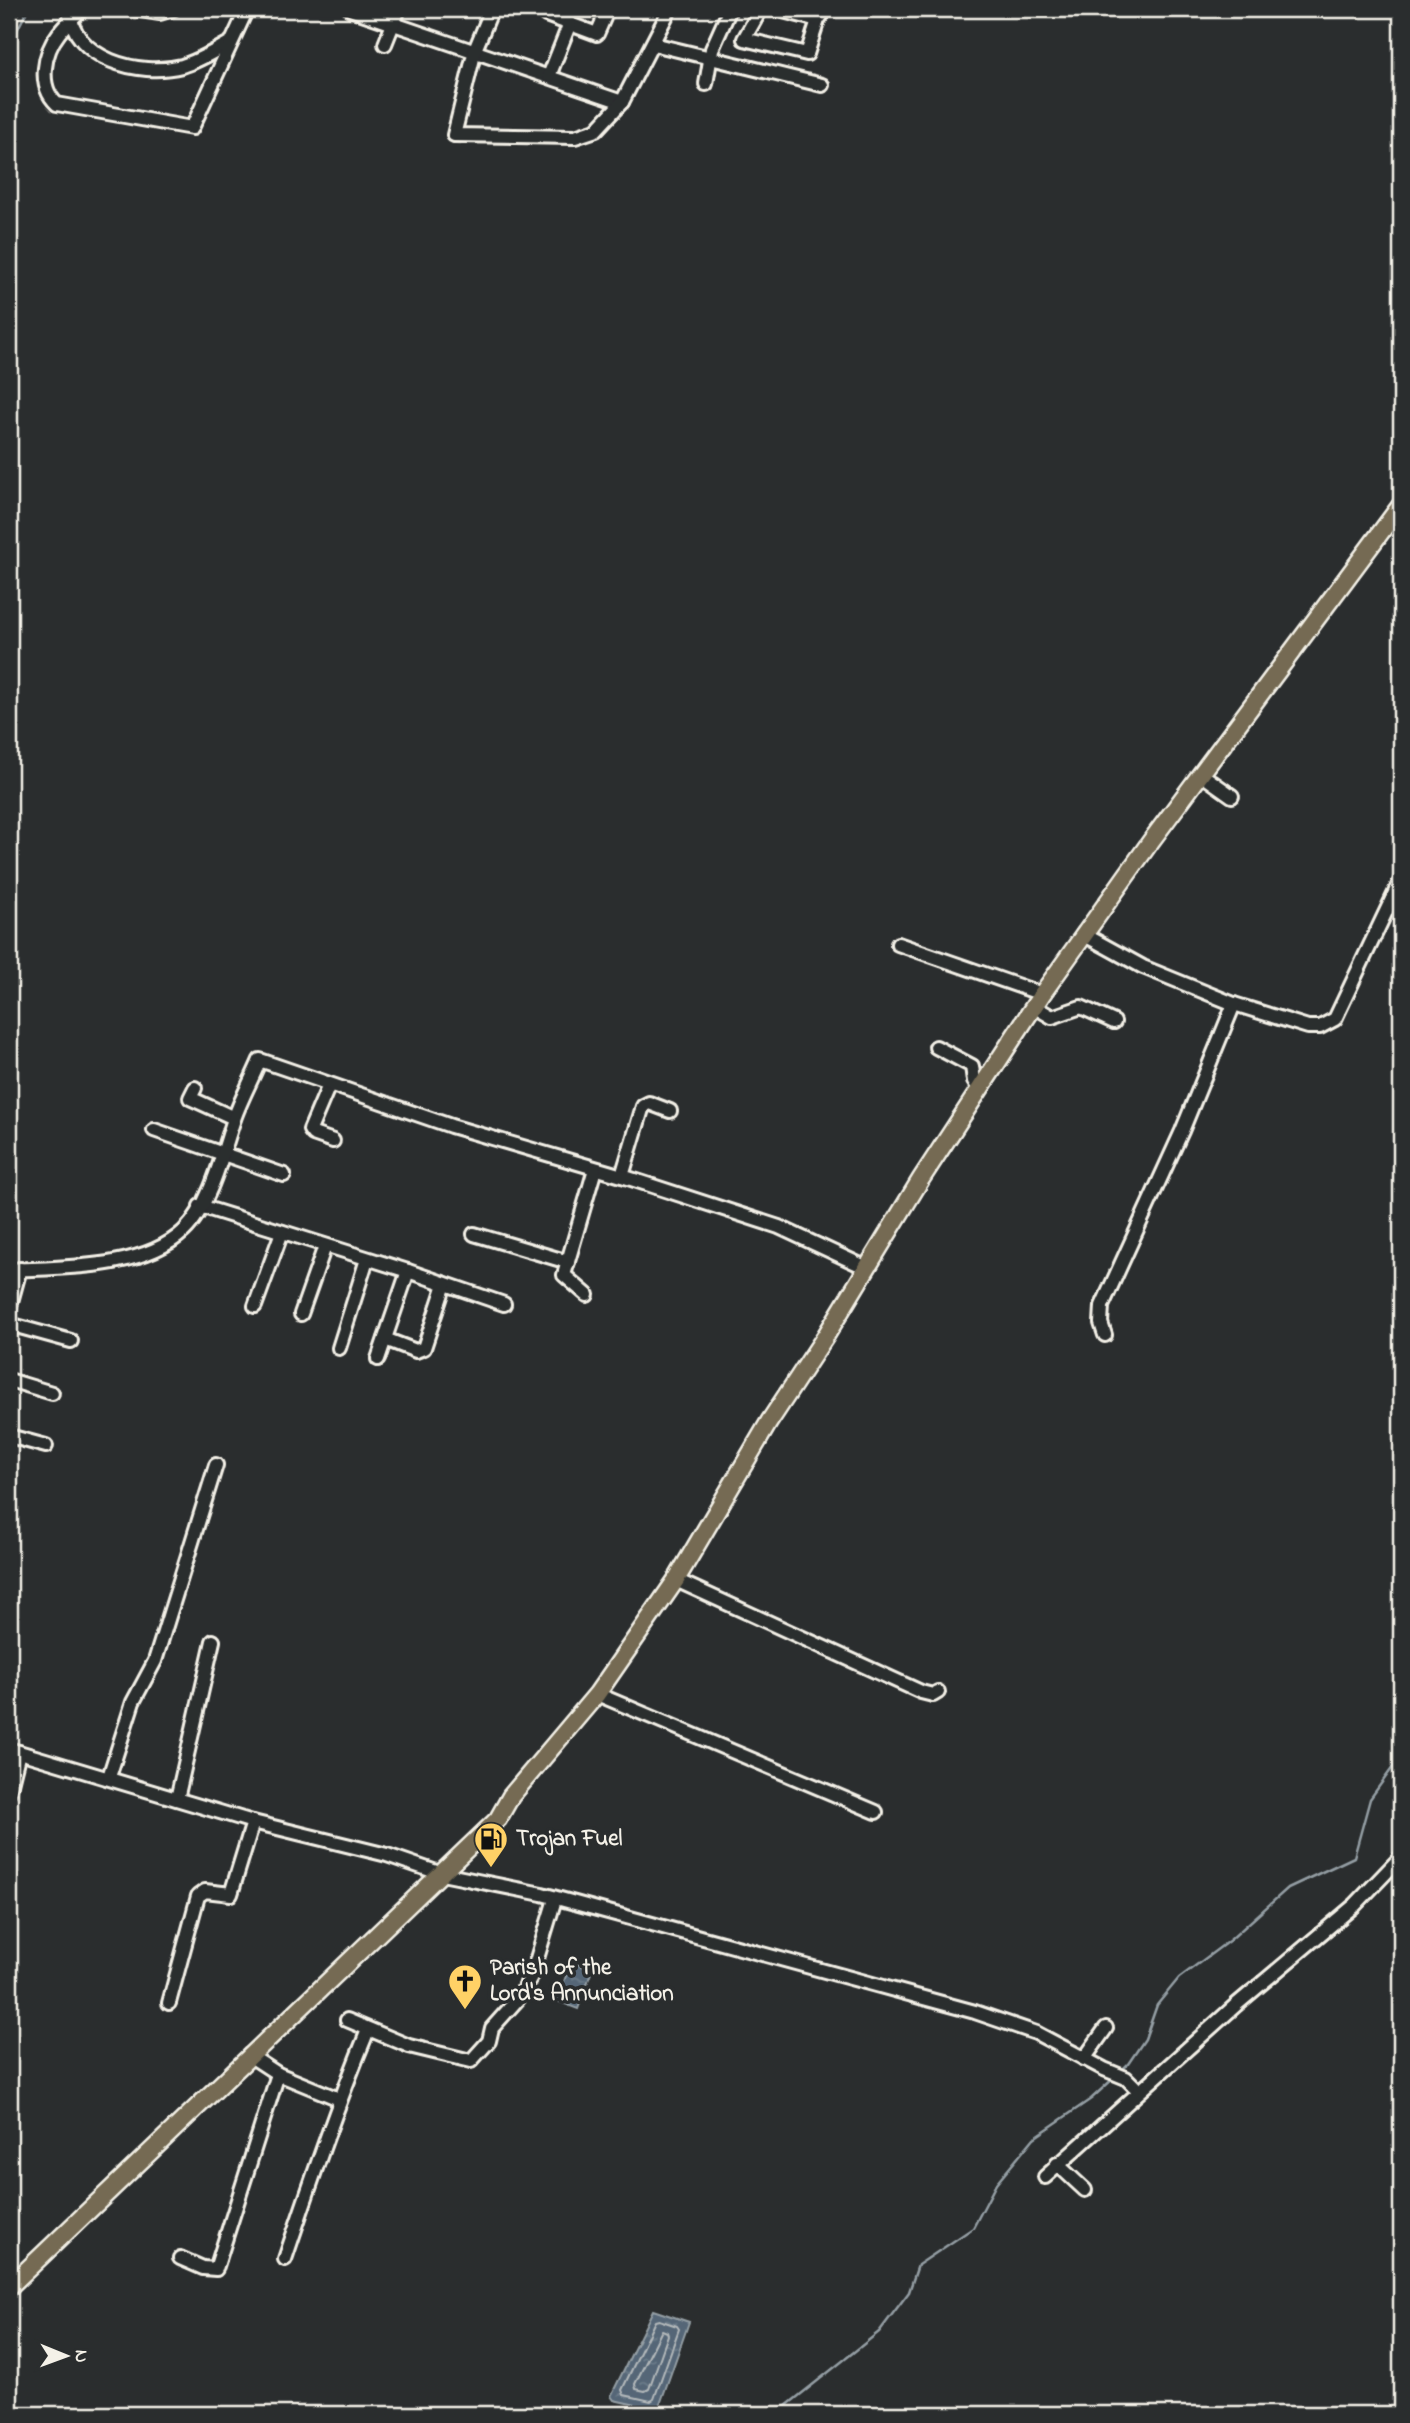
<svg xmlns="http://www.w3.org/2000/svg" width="1410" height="2423" font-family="'Indie Flower',sans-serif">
  <defs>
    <pattern id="water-ripples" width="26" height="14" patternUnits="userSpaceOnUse" patternTransform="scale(1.75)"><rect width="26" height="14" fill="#546677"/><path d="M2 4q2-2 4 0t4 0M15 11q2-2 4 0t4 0" fill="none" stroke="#6d7c8a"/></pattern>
  </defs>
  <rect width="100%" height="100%" fill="#2a2d2e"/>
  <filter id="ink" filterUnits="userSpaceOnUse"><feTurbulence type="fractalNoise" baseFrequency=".0143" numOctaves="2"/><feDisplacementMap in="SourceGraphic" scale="14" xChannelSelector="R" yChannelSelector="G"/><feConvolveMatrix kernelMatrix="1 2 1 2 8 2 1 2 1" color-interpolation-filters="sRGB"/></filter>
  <g filter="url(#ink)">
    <!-- water -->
    <g fill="url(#water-ripples)" stroke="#949ea4" stroke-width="2">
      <path d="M 571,1962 L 592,1970 L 578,2009 L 557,2001 Z"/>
      <path d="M 653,2310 L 689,2322 L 658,2410 L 614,2400 L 611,2396 Z"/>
    </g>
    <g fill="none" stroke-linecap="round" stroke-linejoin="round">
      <!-- shore -->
      <g stroke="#b4b9bb" stroke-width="2">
        <path d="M 659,2320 L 677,2326 L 679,2329 L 654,2399 L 651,2401 L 624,2395 L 622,2390 L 655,2321 Z"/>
        <path d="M 662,2330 L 667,2332 L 668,2335 L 649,2389 L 645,2391 L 636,2389 L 635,2384 Z"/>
      </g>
      <!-- stream -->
      <g stroke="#949ea4" stroke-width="2.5">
        <path d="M 9,46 L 28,9"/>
        <path d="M 9,66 L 16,125 L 9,183"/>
        <path d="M 1120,2072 L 1128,2064 L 1145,2039 L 1157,2005 L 1179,1978 L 1230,1940 L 1288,1888 L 1354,1857 L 1370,1799 L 1401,1756"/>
        <path d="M 776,2414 L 879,2332 L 909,2292 L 918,2265 L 973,2228 L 996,2184 L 1034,2138 L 1091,2099 L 1115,2077"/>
      </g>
      <!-- minor casing -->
      <g stroke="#f4f1e8" stroke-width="18">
        <g id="minor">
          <path d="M 69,9 C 73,60 139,77 182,66 C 199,61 215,51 231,42"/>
          <path d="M 82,9 C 75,16 66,24 59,33 C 44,52 37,86 57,104 L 192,128 L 247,9"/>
          <path d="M 134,9 L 160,13 L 173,9"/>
          <path d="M 350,9 L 622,102"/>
          <path d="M 492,9 L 475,50 L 454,135 L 575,137 L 596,130 L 622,102 L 670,9"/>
          <path d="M 549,9 L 546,15 L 597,34 L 608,9"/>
          <path d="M 761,9 L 744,39 L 807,54 L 818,20 L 826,9"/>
          <path d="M 775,9 L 818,20"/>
          <path d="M 9,14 L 12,9"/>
          <path d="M 385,44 L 399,9"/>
          <path d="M 653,44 L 822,85"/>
          <path d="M 549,76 L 570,23"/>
          <path d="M 706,84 L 712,49 L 730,9"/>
          <path d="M 1201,774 L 1232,796"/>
          <path d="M 1083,934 L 1143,967 L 1234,1004 L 1308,1027 L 1320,1027 L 1335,1019 L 1401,880"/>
          <path d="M 898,944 L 1042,994"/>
          <path d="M 1035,1007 L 1052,1017 L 1081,1007 L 1114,1022"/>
          <path d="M 936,1047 L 972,1066 L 974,1081 L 980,1090"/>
          <path d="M 329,1085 L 310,1130 L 313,1134 L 333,1141"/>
          <path d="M 195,1088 L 190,1098 L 234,1118"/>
          <path d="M 154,1130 L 284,1175"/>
          <path d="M 622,1176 L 643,1106 L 649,1103 L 670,1111"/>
          <path d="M 200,1206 L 408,1271 L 504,1304"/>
          <path d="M 474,1234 L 568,1262"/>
          <path d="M 9,1270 C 62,1267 143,1270 184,1231 C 210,1206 223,1152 234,1119 C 241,1099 252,1079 260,1060 L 451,1126 L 622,1176 L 779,1227 L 867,1268"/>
          <path d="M 587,1295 L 564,1275 L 595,1169"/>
          <path d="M 255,1306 L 282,1232"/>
          <path d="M 9,1309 L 20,1269"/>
          <path d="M 301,1314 L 325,1246"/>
          <path d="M 9,1324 L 71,1341"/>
          <path d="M 1105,1335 L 1101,1323 L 1102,1306 L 1182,1131 L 1234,1004"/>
          <path d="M 385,1339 L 416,1351 L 424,1348 L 445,1284"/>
          <path d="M 339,1348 L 367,1259"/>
          <path d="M 378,1359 L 408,1271"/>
          <path d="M 9,1380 L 52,1393"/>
          <path d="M 9,1436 L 46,1446"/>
          <path d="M 676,1580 L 921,1692 L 933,1695 L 938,1692"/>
          <path d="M 597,1694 L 876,1812"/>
          <path d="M 9,1749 L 253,1822 L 387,1855 L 442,1874 L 542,1894 L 975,2012 L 1036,2033 L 1104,2069 L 1126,2078 L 1139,2091"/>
          <path d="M 109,1777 L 133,1702 L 155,1661 L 216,1465"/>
          <path d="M 9,1792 L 19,1752"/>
          <path d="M 177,1799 L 213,1641"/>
          <path d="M 169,2003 L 198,1896 L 205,1891 L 231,1894 L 253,1822"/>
          <path d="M 347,2020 L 409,2046 L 471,2061 L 489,2041 L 492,2028 L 518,1999 L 532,1975 L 555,1899"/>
          <path d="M 249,2055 L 278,2074 L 339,2099"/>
          <path d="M 1084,2059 L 1106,2028"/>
          <path d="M 1057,2164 L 1085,2190"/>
          <path d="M 1045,2177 L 1236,2005 L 1355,1905 L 1401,1857"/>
          <path d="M 180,2258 L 203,2268 L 216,2269 L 278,2074"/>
          <path d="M 285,2259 C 311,2182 337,2105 368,2030"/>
        </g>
      </g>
      <!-- major casing -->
      <g stroke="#f4f1e8" stroke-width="21">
        <path id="major" d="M 9,2287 L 498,1819 L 511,1796 L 597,1694 L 676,1580 L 769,1422 L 825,1337 L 921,1179 L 1042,994 L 1151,841 L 1401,505"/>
      </g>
      <!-- minor -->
      <use href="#minor" stroke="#2a2d2e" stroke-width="12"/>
      <!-- major -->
      <use href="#major" stroke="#746b52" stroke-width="16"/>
    </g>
  </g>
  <!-- icons -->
  <defs>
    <g id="fuel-pin" transform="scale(1.75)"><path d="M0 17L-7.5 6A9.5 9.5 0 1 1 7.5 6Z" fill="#ffd166" stroke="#2a2d2e"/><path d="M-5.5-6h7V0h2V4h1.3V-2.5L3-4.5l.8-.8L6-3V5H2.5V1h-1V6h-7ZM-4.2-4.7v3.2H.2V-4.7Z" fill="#111"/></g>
    <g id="church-pin" transform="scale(1.75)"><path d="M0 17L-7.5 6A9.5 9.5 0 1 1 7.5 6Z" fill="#ffd166" stroke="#2a2d2e"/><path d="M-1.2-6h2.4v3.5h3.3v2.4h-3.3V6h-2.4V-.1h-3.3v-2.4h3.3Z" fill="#111"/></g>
  </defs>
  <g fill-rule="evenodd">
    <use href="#fuel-pin" x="491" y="1839"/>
    <use href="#church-pin" x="465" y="1981"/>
  </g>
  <g text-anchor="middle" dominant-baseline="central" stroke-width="7" stroke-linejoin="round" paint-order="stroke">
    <!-- poi labels -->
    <g font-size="23" font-weight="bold" fill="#f4f1e8" stroke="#2a2d2e" text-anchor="start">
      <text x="516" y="1839">Trojan Fuel</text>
      <text x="490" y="1968">Parish of the<tspan x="490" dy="26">Lord's Annunciation</tspan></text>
    </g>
  </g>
  <!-- margin -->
  <rect width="1410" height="2423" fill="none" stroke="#2a2d2e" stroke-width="35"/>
  <rect x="18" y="18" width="1375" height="2388" fill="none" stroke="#f4f1e8" stroke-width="2.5" filter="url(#ink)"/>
  <!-- north arrow -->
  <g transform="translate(66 2356) rotate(91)" stroke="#2a2d2e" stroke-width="5" paint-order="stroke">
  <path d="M0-5L12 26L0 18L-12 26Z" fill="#f4f1e8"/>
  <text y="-10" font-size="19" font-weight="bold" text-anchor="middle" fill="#f4f1e8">N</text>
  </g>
</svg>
